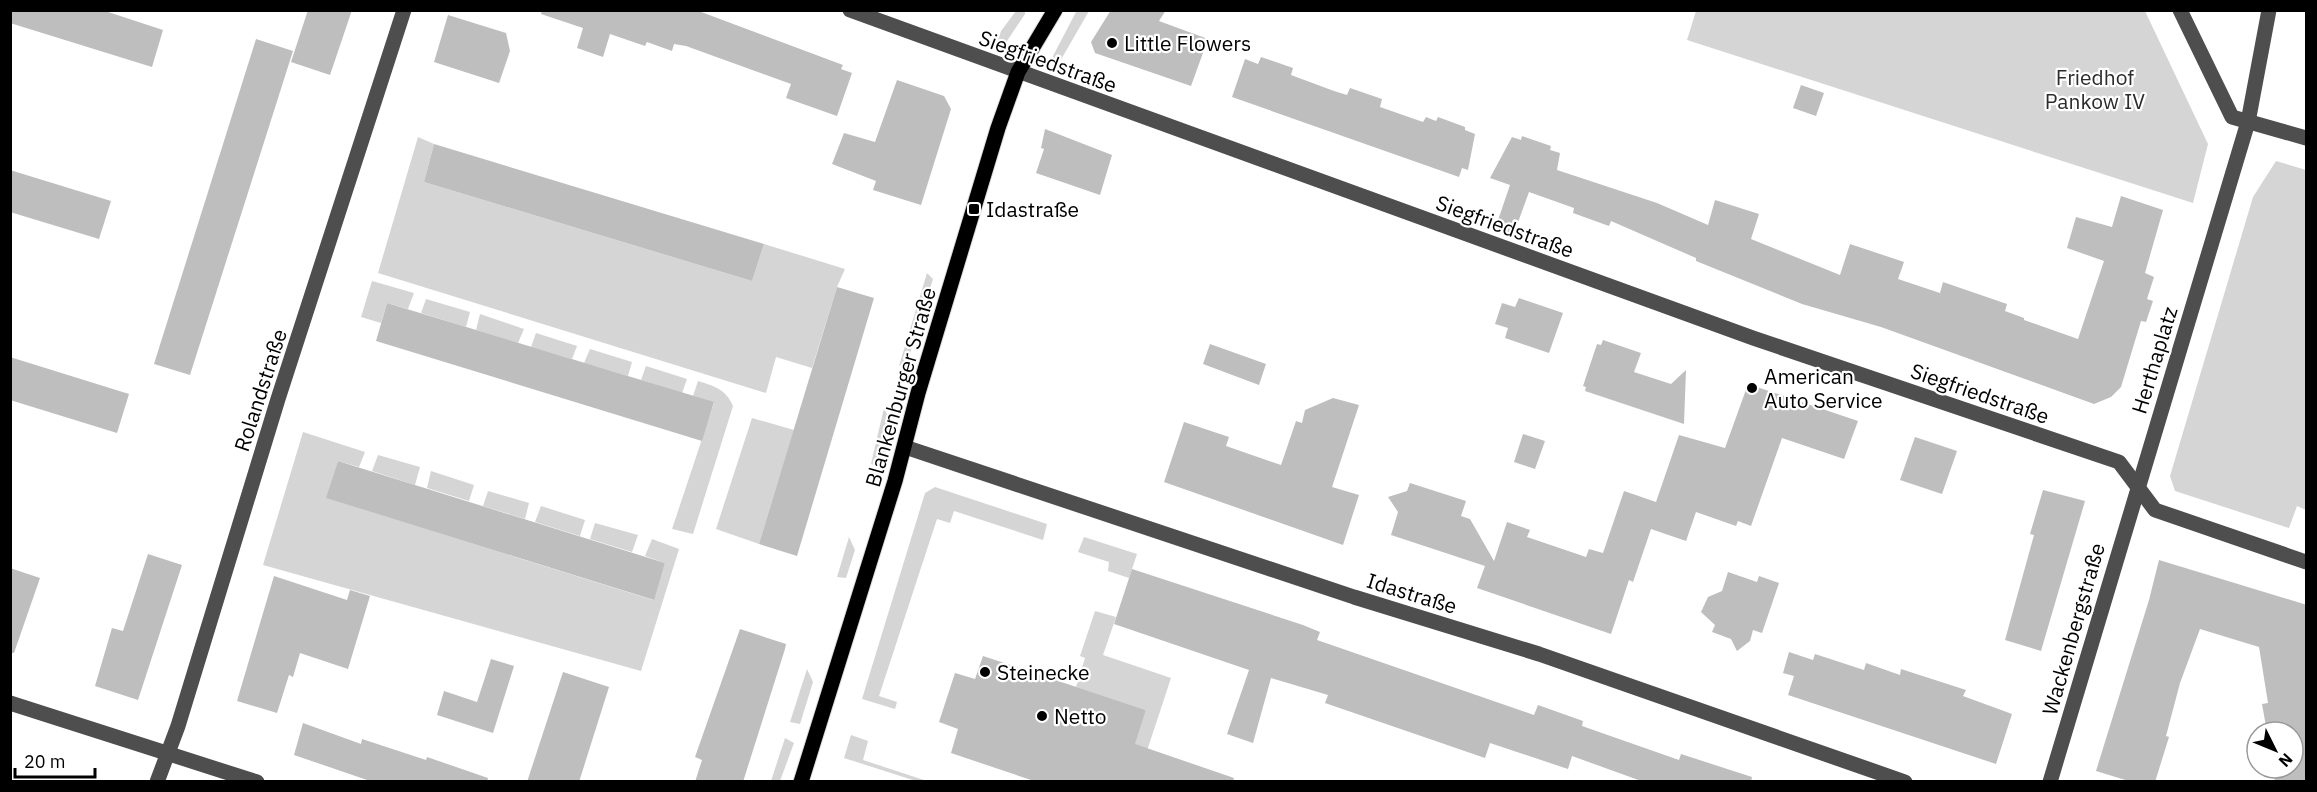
<svg xmlns="http://www.w3.org/2000/svg" width="2317" height="792" font-family="'IBM Plex Sans',sans-serif">
  <rect width="100%" height="100%" fill="#fff"/>
  <!-- green -->
  <g fill="#d5d5d5">
    <path d="M 1077,10 L 1089,11 L 1055,70 L 1053,56 Z"/>
    <path d="M 1016,11 L 1025,11 L 1025,14 L 1005,44 L 995,51 L 1001,31 Z"/>
    <path d="M 1696,11 L 2145,11 L 2208,144 L 2193,203 L 1687,40 Z"/>
    <path d="M 418,137 L 434,144 L 424,182 L 752,281 L 764,244 L 845,269 L 837,287 L 812,368 L 776,357 L 766,393 L 378,273 Z"/>
    <path d="M 2276,161 L 2306,170 L 2306,510 L 2297,506 L 2289,528 L 2175,491 L 2170,476 L 2253,197 Z"/>
    <path d="M 927,273 L 933,279 L 908,360 L 899,366 Z"/>
    <path d="M 372,281 L 414,293 L 408,309 L 387,303 L 381,323 L 361,317 Z"/>
    <path d="M 426,299 L 470,312 L 466,327 L 421,313 Z"/>
    <path d="M 480,314 L 524,329 L 518,343 L 476,330 Z"/>
    <path d="M 536,333 L 577,346 L 572,359 L 531,347 Z"/>
    <path d="M 590,349 L 632,362 L 628,376 L 584,363 Z"/>
    <path d="M 646,366 L 687,379 L 682,393 L 641,380 Z"/>
    <path d="M 698,381 C 714,386 726,389 733,406 L 693,534 L 672,529 L 714,403 L 693,396 Z"/>
    <path d="M 884,408 L 891,423 L 881,467 L 871,464 Z"/>
    <path d="M 752,418 L 794,430 L 759,544 L 716,529 Z"/>
    <path d="M 303,432 L 365,452 L 359,467 L 338,461 L 327,498 L 653,600 L 665,563 L 645,556 L 652,539 L 679,549 L 641,671 L 263,565 Z"/>
    <path d="M 378,455 L 420,467 L 415,485 L 372,471 Z"/>
    <path d="M 431,471 L 474,485 L 469,501 L 427,488 Z"/>
    <path d="M 935,487 L 1047,524 L 1043,540 L 954,511 L 950,523 L 937,519 L 879,696 L 897,702 L 895,709 L 862,699 L 925,493 Z"/>
    <path d="M 488,491 L 529,503 L 525,519 L 483,506 Z"/>
    <path d="M 541,506 L 585,520 L 580,536 L 535,522 Z"/>
    <path d="M 595,523 L 638,535 L 632,552 L 590,539 Z"/>
    <path d="M 849,537 L 855,550 L 846,578 L 837,577 Z"/>
    <path d="M 1084,537 L 1137,554 L 1129,578 L 1108,571 L 1109,562 L 1078,552 Z"/>
    <path d="M 1095,611 L 1116,617 L 1103,655 L 1171,678 L 1137,781 L 1122,781 L 1146,710 L 1076,687 L 1085,658 L 1080,656 Z"/>
    <path d="M 807,669 L 813,682 L 800,724 L 790,722 Z"/>
    <path d="M 851,735 L 868,741 L 863,760 L 927,781 L 916,781 L 844,758 Z"/>
    <path d="M 785,738 L 794,743 L 780,781 L 771,781 Z"/>
  </g>
  <!-- building -->
  <g fill="#bebebe">
    <path d="M 10,10 L 102,10 L 163,30 L 152,67 L 10,23 Z"/>
    <path d="M 308,10 L 352,10 L 330,75 L 291,62 Z"/>
    <path d="M 542,10 L 696,10 L 843,65 L 841,69 L 852,73 L 837,116 L 786,98 L 791,84 L 686,46 L 674,44 L 672,51 L 647,42 L 645,46 L 610,34 L 603,57 L 577,48 L 583,28 L 541,14 Z"/>
    <path d="M 1111,10 L 1166,10 L 1159,21 L 1208,39 L 1191,86 L 1095,53 L 1091,42 Z"/>
    <path d="M 448,15 L 506,33 L 510,51 L 499,83 L 434,62 Z"/>
    <path d="M 256,39 L 293,51 L 190,375 L 154,364 Z"/>
    <path d="M 1261,57 L 1293,68 L 1291,75 L 1334,91 L 1347,95 L 1350,88 L 1382,99 L 1380,107 L 1423,122 L 1426,117 L 1436,121 L 1438,117 L 1465,127 L 1465,130 L 1475,134 L 1468,170 L 1462,168 L 1459,177 L 1232,97 L 1245,59 L 1258,64 Z"/>
    <path d="M 897,80 L 944,96 L 951,109 L 921,205 L 873,190 L 876,181 L 832,164 L 844,133 L 875,142 Z"/>
    <path d="M 1801,85 L 1824,93 L 1816,116 L 1793,108 Z"/>
    <path d="M 1045,129 L 1112,155 L 1100,195 L 1036,173 L 1044,149 L 1041,148 Z"/>
    <path d="M 1522,136 L 1551,146 L 1550,150 L 1560,153 L 1557,170 L 1657,203 L 1708,225 L 1715,200 L 1759,214 L 1751,239 L 1840,275 L 1850,244 L 1904,262 L 1898,279 L 1940,293 L 1943,282 L 2007,304 L 2005,311 L 2024,318 L 2024,320 L 2078,339 L 2104,261 L 2067,248 L 2076,217 L 2112,227 L 2121,196 L 2163,210 L 2145,273 L 2154,277 L 2147,299 L 2153,301 L 2146,322 L 2141,321 L 2121,387 L 2111,397 L 2094,404 L 1881,327 L 1802,304 L 1696,261 L 1696,258 L 1611,221 L 1609,226 L 1573,213 L 1574,208 L 1529,192 L 1513,236 L 1495,229 L 1510,185 L 1490,178 L 1512,137 L 1521,140 Z"/>
    <path d="M 434,144 L 764,244 L 752,281 L 424,182 Z"/>
    <path d="M 10,170 L 111,201 L 99,239 L 10,212 Z"/>
    <path d="M 837,287 L 874,298 L 797,556 L 759,544 Z"/>
    <path d="M 1519,298 L 1563,313 L 1549,353 L 1505,338 L 1508,328 L 1495,324 L 1502,303 L 1515,307 Z"/>
    <path d="M 387,303 L 714,402 L 702,441 L 376,341 Z"/>
    <path d="M 1603,340 L 1641,353 L 1634,372 L 1671,384 L 1686,370 L 1684,424 L 1585,391 L 1586,387 L 1583,386 L 1597,344 L 1601,345 Z"/>
    <path d="M 1210,344 L 1266,364 L 1259,385 L 1203,364 Z"/>
    <path d="M 10,357 L 129,394 L 117,433 L 10,400 Z"/>
    <path d="M 1748,384 L 1858,421 L 1844,459 L 1782,438 L 1751,526 L 1738,521 L 1736,526 L 1696,512 L 1686,541 L 1651,529 L 1633,582 L 1629,580 L 1611,634 L 1477,588 L 1485,566 L 1391,535 L 1398,512 L 1388,497 L 1407,491 L 1410,483 L 1466,501 L 1461,516 L 1470,519 L 1494,561 L 1507,522 L 1530,530 L 1527,537 L 1586,557 L 1589,549 L 1603,553 L 1624,491 L 1656,502 L 1679,435 L 1725,448 Z"/>
    <path d="M 1333,398 L 1359,405 L 1332,487 L 1359,495 L 1343,545 L 1164,482 L 1184,422 L 1229,437 L 1226,446 L 1281,465 L 1296,421 L 1302,423 L 1305,410 Z"/>
    <path d="M 1523,434 L 1545,441 L 1535,469 L 1514,462 Z"/>
    <path d="M 1915,437 L 1957,451 L 1942,494 L 1900,480 Z"/>
    <path d="M 338,461 L 665,563 L 654,600 L 326,498 Z"/>
    <path d="M 2043,490 L 2085,501 L 2041,651 L 2005,640 L 2034,535 L 2030,534 Z"/>
    <path d="M 148,554 L 182,565 L 138,700 L 95,686 L 112,628 L 123,631 Z"/>
    <path d="M 2159,560 L 2307,605 L 2307,782 L 2275,782 L 2273,768 L 2293,768 L 2293,732 L 2267,732 L 2262,704 L 2268,703 L 2259,647 L 2200,629 L 2180,683 L 2166,736 L 2169,737 L 2155,782 L 2132,782 L 2096,771 L 2149,600 Z"/>
    <path d="M 10,568 L 40,578 L 14,653 L 10,653 Z"/>
    <path d="M 1132,569 L 1303,625 L 1320,632 L 1317,640 L 1534,715 L 1538,705 L 1583,721 L 1582,726 L 1679,760 L 1681,754 L 1752,777 L 1751,782 L 1644,782 L 1572,756 L 1568,769 L 1490,743 L 1485,758 L 1325,703 L 1328,695 L 1271,678 L 1253,743 L 1227,734 L 1249,670 L 1114,624 Z"/>
    <path d="M 1728,572 L 1757,582 L 1759,576 L 1779,583 L 1762,633 L 1753,630 L 1750,641 L 1737,651 L 1731,639 L 1712,632 L 1715,625 L 1701,612 L 1708,597 L 1722,591 Z"/>
    <path d="M 274,576 L 347,600 L 350,590 L 370,596 L 348,669 L 300,653 L 293,677 L 289,675 L 277,713 L 237,701 Z"/>
    <path d="M 740,629 L 786,644 L 785,649 L 743,782 L 695,782 L 702,760 L 695,757 Z"/>
    <path d="M 1789,652 L 1813,660 L 1815,654 L 1864,670 L 1866,663 L 1900,675 L 1901,669 L 1966,690 L 1963,696 L 2012,714 L 1996,764 L 1788,695 L 1794,676 L 1783,673 Z"/>
    <path d="M 983,656 L 1146,710 L 1135,744 L 1234,778 L 1233,782 L 1037,782 L 951,753 L 958,729 L 939,722 L 955,673 L 975,679 Z"/>
    <path d="M 491,659 L 514,666 L 493,733 L 437,715 L 444,691 L 477,702 Z"/>
    <path d="M 563,672 L 609,687 L 579,782 L 527,782 Z"/>
    <path d="M 303,723 L 361,744 L 362,739 L 426,760 L 427,757 L 488,778 L 487,782 L 373,782 L 294,755 Z"/>
  </g>
  <g fill="none" stroke-linecap="round" stroke-linejoin="round">
    <!-- major casing -->
    <g stroke="#dbdbdb" stroke-width="17">
      <path id="major" d="M 801,782 L 895,481 L 918,393 L 998,128 L 1018,72 L 1055,10"/>
    </g>
    <!-- minor -->
    <g stroke="#4e4e4e" stroke-width="15">
      <path d="M 850,10 L 1753,338 L 2119,462 L 2155,510 L 2306,562"/>
      <path d="M 2180,10 L 2232,117 L 2306,138"/>
      <path d="M 905,447 L 1354,597 L 1539,654 L 1905,782"/>
      <path d="M 10,703 L 257,782"/>
      <path d="M 157,782 L 178,726 L 278,399 L 404,10"/>
      <path d="M 2050,782 L 2248,122 L 2269,10"/>
    </g>
    <!-- major -->
    <use href="#major" stroke="#000" stroke-width="15"/>
  </g>
  <!-- markers -->
  <g fill="#000" stroke="#fff" stroke-width="2">
    <circle cx="1112" cy="43" r="6"/>
    <rect x="968" y="203" width="12" height="12" rx="3"/>
    <circle cx="1752" cy="388" r="6"/>
    <circle cx="985" cy="672" r="6"/>
    <circle cx="1042" cy="716" r="6"/>
  </g>
  <g text-anchor="middle" dominant-baseline="central" stroke-width="4.5" stroke-linejoin="round" paint-order="stroke">
    <!-- poi labels -->
    <g font-size="21" fill="#000" stroke="#fff" text-anchor="start">
      <text x="1124" y="43">Little Flowers</text>
      <text x="986" y="209">Idastraße</text>
      <text x="1764" y="376">American<tspan x="1764" dy="24">Auto Service</tspan></text>
      <text x="997" y="672">Steinecke</text>
      <text x="1054" y="716">Netto</text>
    </g>
    <!-- street labels -->
    <g font-size="21" fill="#000" stroke="#fff">
      <text transform="translate(1048 61) rotate(20)">Siegfriedstraße</text>
      <text transform="translate(1505 226) rotate(20)">Siegfriedstraße</text>
      <text transform="translate(2154 360) rotate(-73)">Herthaplatz</text>
      <text transform="translate(900 387) rotate(-74)">Blankenburger Straße</text>
      <text transform="translate(260 390) rotate(-72)">Rolandstraße</text>
      <text transform="translate(1980 393) rotate(19)">Siegfriedstraße</text>
      <text transform="translate(1412 593) rotate(17)">Idastraße</text>
      <text transform="translate(2073 629) rotate(-74)">Wackenbergstraße</text>
    </g>
    <!-- park labels -->
    <g font-size="21" fill="#2c2c2c" stroke="#fff">
      <text x="2095" y="77">Friedhof<tspan x="2095" dy="24">Pankow IV</tspan></text>
    </g>
  </g>
  <!-- border -->
  <rect width="2317" height="792" fill="none" stroke="#000000" stroke-width="24"/>
  <!-- north arrow -->
  <g transform="translate(2275 750) rotate(133)"><circle r="28" fill="#ffffff" stroke="#999999" stroke-width="1.5"/>
  <path d="M0-4.5L10 22L0 15L-10 22Z" fill="#000000"/>
  <text y="-9" font-size="16" font-weight="bold" text-anchor="middle" fill="#000000">N</text>
  </g>
  <!-- scale -->
  <path d="M15 768v9h80v-9" fill="none" stroke="#000000" stroke-width="3"/>
  <text x="24" y="768" font-size="18" fill="#000000" stroke="#ffffff" stroke-width="4.5" paint-order="stroke">20 m</text>
</svg>
